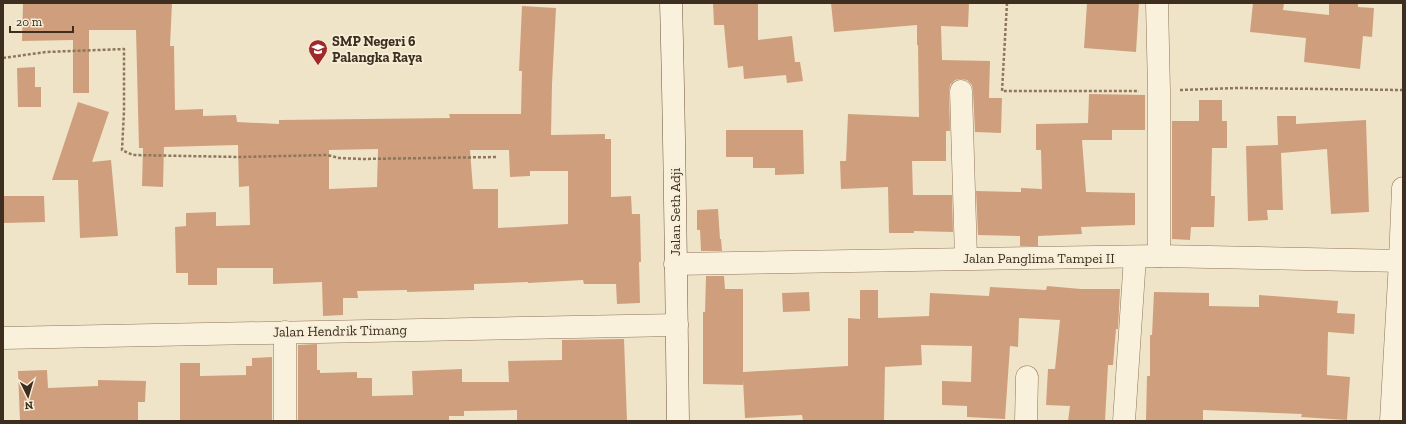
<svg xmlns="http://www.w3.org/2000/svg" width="1406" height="424" font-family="'Zilla Slab',serif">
  <rect width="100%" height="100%" fill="#f0e4c8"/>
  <!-- building -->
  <g fill="#cf9f7d" fill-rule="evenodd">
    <path d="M 23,3 L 172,3 L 170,46 L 174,46 L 175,110 L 203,109 L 203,116 L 236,115 L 237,122 L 279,124 L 279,120 L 450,118 L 449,114 L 521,114 L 522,71 L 519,71 L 522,6 L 556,8 L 552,84 L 551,135 L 605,134 L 605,139 L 611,139 L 611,197 L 631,196 L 632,214 L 640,214 L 641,262 L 639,262 L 640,303 L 617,304 L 616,284 L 584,284 L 583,280 L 528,283 L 528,282 L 474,284 L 474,290 L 407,292 L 407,290 L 357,291 L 358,298 L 343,298 L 343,315 L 323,316 L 322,282 L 273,284 L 273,268 L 217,268 L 217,285 L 188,285 L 188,273 L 176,273 L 175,227 L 186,226 L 186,213 L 216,212 L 216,226 L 250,225 L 249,186 L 239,187 L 238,145 L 164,147 L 163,187 L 142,186 L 143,148 L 139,148 L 136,30 L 89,30 L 89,93 L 73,93 L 73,40 L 22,41 ZM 378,149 L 377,187 L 329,189 L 329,150 ZM 470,150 L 509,150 L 510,177 L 530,176 L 530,171 L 568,171 L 568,224 L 498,228 L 498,189 L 473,189 Z"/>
    <path d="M 713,3 L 758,3 L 758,40 L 792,36 L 795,62 L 800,62 L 803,81 L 787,83 L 786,75 L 744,79 L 743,66 L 728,68 L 724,25 L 714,25 Z"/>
    <path d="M 831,3 L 969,3 L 968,27 L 941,26 L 942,60 L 990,61 L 989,98 L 1002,98 L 1001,133 L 975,132 L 973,91 L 972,85 L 967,80 L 960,79 L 955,80 L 950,85 L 949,91 L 950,131 L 946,131 L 946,161 L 912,161 L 913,195 L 952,195 L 953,232 L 914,231 L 914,233 L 889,233 L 888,187 L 841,189 L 840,161 L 846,161 L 848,114 L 919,117 L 918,45 L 917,45 L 917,25 L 834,32 Z"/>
    <path d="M 1087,3 L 1139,3 L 1136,52 L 1084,48 Z"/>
    <path d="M 1253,3 L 1284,3 L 1283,10 L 1329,15 L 1329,3 L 1358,3 L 1358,7 L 1374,8 L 1372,37 L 1363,36 L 1360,69 L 1304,62 L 1306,38 L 1250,32 Z"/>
    <path d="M 35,67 L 35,87 L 41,87 L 41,107 L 18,107 L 17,68 Z"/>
    <path d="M 1089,94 L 1145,95 L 1145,130 L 1112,130 L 1112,140 L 1082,140 L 1086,192 L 1135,193 L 1135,225 L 1081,227 L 1082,234 L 1038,236 L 1038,246 L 1020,246 L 1020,236 L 978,235 L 976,191 L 1021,192 L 1021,188 L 1042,189 L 1041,150 L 1036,150 L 1036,124 L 1088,123 Z"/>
    <path d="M 1199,100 L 1222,100 L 1222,121 L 1227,121 L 1227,148 L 1212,148 L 1211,196 L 1215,196 L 1214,227 L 1191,227 L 1190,240 L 1172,239 L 1172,121 L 1199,121 Z"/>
    <path d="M 78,102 L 109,112 L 92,162 L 111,160 L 118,236 L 80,238 L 78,180 L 52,180 Z"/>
    <path d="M 1277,116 L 1296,116 L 1296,124 L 1366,120 L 1369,212 L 1331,214 L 1327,149 L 1281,153 L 1283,210 L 1267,210 L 1268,220 L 1248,221 L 1246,146 L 1278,145 Z"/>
    <path d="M 726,130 L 803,130 L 804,174 L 775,175 L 775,168 L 753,168 L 753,157 L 726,157 Z"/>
    <path d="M 3,196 L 44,196 L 45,222 L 3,223 Z"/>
    <path d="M 718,209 L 720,239 L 721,239 L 722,251 L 701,251 L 700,230 L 697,230 L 697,210 Z"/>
    <path d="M 706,276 L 724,276 L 725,289 L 743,289 L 743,372 L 848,366 L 848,318 L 860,319 L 860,290 L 878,290 L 878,318 L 929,316 L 930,293 L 989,296 L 990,287 L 1046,290 L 1047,286 L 1081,289 L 1120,289 L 1118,329 L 1116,329 L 1113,365 L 1108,365 L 1105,421 L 1068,421 L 1070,406 L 1046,405 L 1048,369 L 1055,369 L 1060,320 L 1019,318 L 1018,347 L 1010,346 L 1005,419 L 967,417 L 967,406 L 942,405 L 942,381 L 971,382 L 972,346 L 921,345 L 922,365 L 885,367 L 884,421 L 803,421 L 802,415 L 745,418 L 743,380 L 743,385 L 703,384 L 703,312 L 705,312 Z"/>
    <path d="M 809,292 L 810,311 L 783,312 L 782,293 Z"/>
    <path d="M 1154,292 L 1209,293 L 1209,306 L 1259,307 L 1259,295 L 1338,301 L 1337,313 L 1355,314 L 1354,334 L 1328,332 L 1327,375 L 1350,377 L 1347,420 L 1301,417 L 1302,414 L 1203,410 L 1203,421 L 1146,421 L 1147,376 L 1150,376 L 1150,335 L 1152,335 Z"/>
    <path d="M 624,339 L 627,421 L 517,421 L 517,410 L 464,411 L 464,416 L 449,416 L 449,421 L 298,421 L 298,345 L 317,344 L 317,370 L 320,370 L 320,373 L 357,372 L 357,378 L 372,378 L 372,396 L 413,395 L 412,371 L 462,369 L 462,382 L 509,382 L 508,361 L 562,360 L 562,340 Z"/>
    <path d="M 272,357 L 272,421 L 180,421 L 180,363 L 200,363 L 200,376 L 246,375 L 246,366 L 252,366 L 252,358 Z"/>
    <path d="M 47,370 L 48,388 L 98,386 L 98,380 L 146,381 L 145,402 L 138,402 L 138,421 L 20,421 L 18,371 Z"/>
  </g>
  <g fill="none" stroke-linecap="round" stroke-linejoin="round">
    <!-- street casing -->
    <g stroke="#8d765c" stroke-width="23">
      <g id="street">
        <path d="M 1157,3 L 1159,91 L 1159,256"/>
        <path d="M 961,91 L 966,258"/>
        <path d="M 675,264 L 1159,256 L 1403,261"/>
        <path d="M 3,338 L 677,325"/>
        <path d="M 285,421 L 285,332"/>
        <path d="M 1026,421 L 1027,377"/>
        <path d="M 1124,421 L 1135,257"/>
        <path d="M 1391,421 L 1400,261 L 1403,188"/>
      </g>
    </g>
    <!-- secondary casing -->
    <g stroke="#6f573f" stroke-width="23">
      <path id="secondary" d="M 671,3 C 675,142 676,282 678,421"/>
    </g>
    <!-- path -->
    <g stroke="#8d765c" stroke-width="2.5" stroke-dasharray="3 2" stroke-linecap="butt">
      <path d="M 1007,3 L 1002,91 L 1139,91"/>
      <path d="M 3,58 L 46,52 L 124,49 L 124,111 L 122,150 L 133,155 L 240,157 L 327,155 L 339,158 L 362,159 L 498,157"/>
      <path d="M 1180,90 L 1238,88 L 1403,90"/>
    </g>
    <!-- street -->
    <use href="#street" stroke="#faf1dc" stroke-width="22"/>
    <!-- secondary -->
    <use href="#secondary" stroke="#faf1dc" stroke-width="22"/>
  </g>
  <!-- icons -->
  <defs>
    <g id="school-pin" transform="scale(1)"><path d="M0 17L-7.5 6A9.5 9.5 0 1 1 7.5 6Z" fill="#9e2a2b" stroke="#f7eed8"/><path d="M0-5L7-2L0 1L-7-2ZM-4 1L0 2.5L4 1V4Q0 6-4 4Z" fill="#fff"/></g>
  </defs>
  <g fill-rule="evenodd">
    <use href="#school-pin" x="318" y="49"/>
  </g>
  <g text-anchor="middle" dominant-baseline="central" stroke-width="3.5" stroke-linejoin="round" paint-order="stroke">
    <!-- poi labels -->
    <g font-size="14" font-weight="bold" fill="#3d2e20" stroke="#f7eed8" text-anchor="start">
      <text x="332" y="41">SMP Negeri 6<tspan x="332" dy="16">Palangka Raya</tspan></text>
    </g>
    <!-- street labels -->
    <g font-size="14" fill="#3d2e20" stroke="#f7eed8">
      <text transform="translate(675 212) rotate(-90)">Jalan Seth Adji</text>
      <text x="1039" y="258">Jalan Panglima Tampei II</text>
      <text transform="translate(340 331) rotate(-1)">Jalan Hendrik Timang</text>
    </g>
  </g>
  <!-- border -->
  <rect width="1406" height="424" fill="none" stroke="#3d2e20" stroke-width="8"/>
  <!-- north arrow -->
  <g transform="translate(28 396) rotate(175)" stroke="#f7eed8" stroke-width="3" paint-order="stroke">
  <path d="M0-3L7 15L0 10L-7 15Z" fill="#3d2e20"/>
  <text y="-6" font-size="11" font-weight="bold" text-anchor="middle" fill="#3d2e20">N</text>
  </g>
  <!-- scale -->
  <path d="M10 26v6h63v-6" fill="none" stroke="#3d2e20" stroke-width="2"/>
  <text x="16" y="26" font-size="12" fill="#3d2e20" stroke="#f7eed8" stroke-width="3" paint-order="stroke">20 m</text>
</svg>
